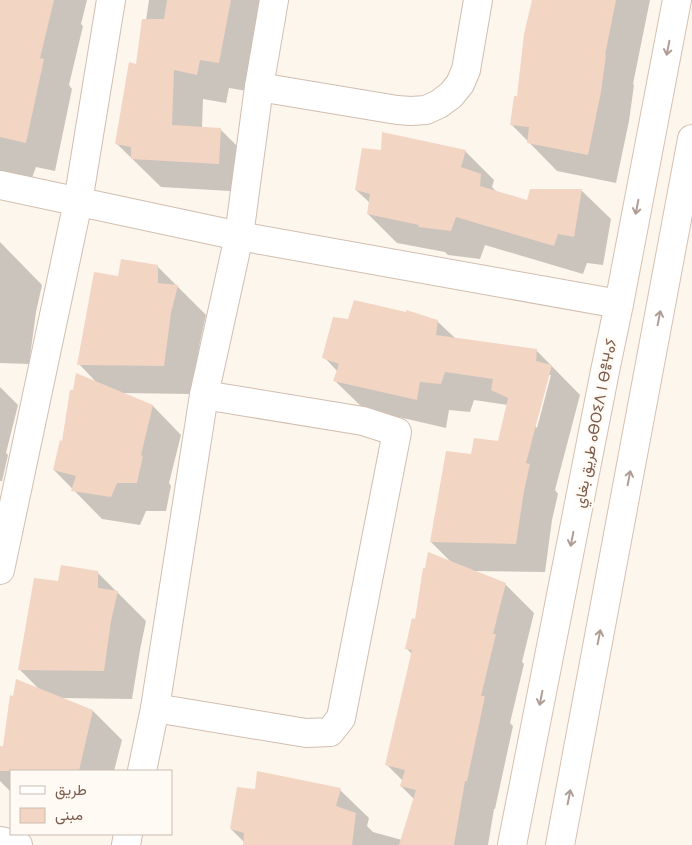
<svg xmlns="http://www.w3.org/2000/svg" width="692" height="845" font-family="Montserrat,Vazirmatn,'Noto Sans Tifinagh',sans-serif">
  <rect width="100%" height="100%" fill="#fdf6ec"/>
  <!-- shadow -->
  <g fill="#0003" fill-rule="evenodd">
    <path d="M 0,0 L 87,0 L 81,24 L 83,26 L 69,85 L 72,89 L 55,171 L 36,167 L 29,186 L 0,180 Z"/>
    <path d="M 149,0 L 263,0 L 247,91 L 229,88 L 226,103 L 203,99 L 202,128 L 220,129 L 249,158 L 247,192 L 161,187 L 116,143 L 137,65 L 146,20 Z"/>
    <path d="M 533,0 L 650,0 L 633,84 L 634,85 L 629,121 L 616,183 L 557,171 L 511,124 L 518,97 Z"/>
    <path d="M 382,151 L 465,151 L 494,180 L 492,187 L 498,193 L 528,201 L 531,190 L 582,191 L 611,219 L 603,265 L 587,263 L 583,274 L 485,245 L 480,259 L 448,255 L 445,252 L 397,243 L 368,214 L 370,203 L 356,190 Z"/>
    <path d="M 0,242 L 42,285 L 36,312 L 29,364 L 0,363 Z"/>
    <path d="M 157,266 L 206,315 L 200,342 L 192,394 L 121,393 L 153,406 L 181,435 L 169,483 L 171,486 L 166,511 L 146,511 L 140,525 L 102,519 L 54,470 L 63,442 L 98,384 L 79,364 L 119,277 Z"/>
    <path d="M 349,320 L 437,321 L 455,338 L 536,350 L 580,395 L 555,490 L 558,494 L 552,520 L 545,572 L 473,571 L 505,584 L 534,613 L 522,662 L 524,664 L 510,723 L 513,726 L 495,809 L 494,809 L 488,845 L 244,845 L 244,842 L 231,829 L 257,790 L 340,790 L 369,818 L 367,826 L 373,832 L 402,840 L 414,799 L 401,786 L 403,781 L 386,764 L 412,654 L 406,648 L 416,620 L 451,562 L 431,542 L 447,452 L 472,455 L 499,443 L 508,405 L 474,400 L 470,412 L 449,410 L 446,428 L 364,409 L 335,381 L 338,372 L 324,357 ZM 548,375 L 551,375 L 537,428 L 535,426 Z"/>
    <path d="M 0,387 L 18,405 L 6,453 L 8,455 L 2,481 L 0,481 Z"/>
    <path d="M 97,572 L 146,621 L 140,650 L 132,699 L 61,698 L 93,711 L 122,740 L 114,771 L 11,771 L 11,792 L 0,781 L 0,751 L 4,747 L 40,690 L 19,669 L 60,583 Z"/>
  </g>
  <!-- building -->
  <g fill="#f3d5c3">
    <path d="M 0,0 L 54,0 L 40,58 L 44,59 L 26,143 L 0,137 Z"/>
    <path d="M 167,0 L 231,0 L 219,63 L 200,60 L 197,75 L 174,70 L 172,125 L 221,128 L 219,164 L 131,159 L 131,147 L 115,144 L 129,62 L 136,64 L 142,19 L 164,19 Z"/>
    <path d="M 532,0 L 616,0 L 605,55 L 606,55 L 601,92 L 588,155 L 527,143 L 529,127 L 510,125 L 514,96 L 517,96 L 524,34 Z"/>
    <path d="M 382,132 L 466,150 L 461,167 L 481,174 L 480,186 L 527,200 L 530,189 L 582,189 L 574,237 L 558,234 L 554,246 L 456,217 L 451,231 L 418,227 L 419,225 L 367,214 L 370,194 L 355,190 L 362,148 L 381,150 Z"/>
    <path d="M 121,259 L 158,265 L 158,283 L 178,285 L 171,313 L 164,366 L 77,365 L 94,272 L 118,276 Z"/>
    <path d="M 354,300 L 406,312 L 406,310 L 438,320 L 436,335 L 537,349 L 536,361 L 552,365 L 526,463 L 530,464 L 524,491 L 516,544 L 430,542 L 446,451 L 471,454 L 474,438 L 498,441 L 508,398 L 491,390 L 493,379 L 445,372 L 441,384 L 420,382 L 417,400 L 333,381 L 339,364 L 322,358 L 333,317 L 348,319 Z"/>
    <path d="M 76,373 L 153,405 L 141,455 L 143,456 L 137,483 L 117,483 L 111,497 L 71,491 L 76,476 L 53,470 L 60,440 L 62,441 L 70,390 L 73,390 Z"/>
    <path d="M 428,552 L 506,583 L 493,634 L 496,634 L 481,696 L 485,696 L 467,781 L 465,781 L 454,845 L 399,845 L 416,790 L 400,786 L 405,770 L 385,765 L 412,650 L 405,649 L 412,618 L 415,619 L 423,568 L 425,568 Z"/>
    <path d="M 61,565 L 98,571 L 98,588 L 118,591 L 111,621 L 104,671 L 18,670 L 34,578 L 58,581 Z"/>
    <path d="M 16,679 L 93,710 L 79,771 L 0,771 L 0,746 L 3,746 L 10,695 L 13,696 Z"/>
    <path d="M 257,771 L 341,788 L 336,806 L 356,813 L 352,845 L 243,845 L 244,833 L 230,829 L 237,787 L 255,789 Z"/>
  </g>
  <g fill="none" stroke-linecap="round" stroke-linejoin="round">
    <!-- minor casing -->
    <g stroke="#d1beb0" stroke-width="30">
      <g id="minor">
        <path d="M 259,87 L 397,110 L 411,111 L 426,110 L 439,104 L 451,95 L 460,84 L 466,70 L 478,0"/>
        <path d="M 0,185 L 239,236 L 619,304"/>
        <path d="M 0,570 L 78,202 L 111,0"/>
        <path d="M 155,708 L 306,733 L 330,732 L 341,718 L 397,432 L 363,421 L 204,395"/>
        <path d="M 142,771 L 155,708 L 204,395 L 239,236 L 259,87 L 274,0"/>
        <path d="M 0,841 L 18,845"/>
        <path d="M 126,845 L 128,834"/>
      </g>
    </g>
    <!-- secondary casing -->
    <g stroke="#d6c0b0" stroke-width="30">
      <g id="secondary">
        <path d="M 512,845 L 605,371 L 619,304 L 677,0"/>
        <path d="M 560,845 L 692,139"/>
      </g>
    </g>
    <!-- minor -->
    <use href="#minor" stroke="#fff" stroke-width="28"/>
    <!-- secondary -->
    <use href="#secondary" stroke="#fff" stroke-width="28"/>
  </g>
  <!-- one-way arrows -->
  <defs><path id="oneway-shaft" d="M-6 0H5M1.5-3L5.5 0L1.5 3" fill="none" stroke-width="1.6" stroke-linecap="round" stroke-linejoin="round" transform="scale(1.25)"/></defs>
  <g stroke="#af9d94">
    <use href="#oneway-shaft" transform="translate(668 48) rotate(101)"/>
    <use href="#oneway-shaft" transform="translate(637 207) rotate(101)"/>
    <use href="#oneway-shaft" transform="translate(659 318) rotate(-79)"/>
    <use href="#oneway-shaft" transform="translate(629 478) rotate(-79)"/>
    <use href="#oneway-shaft" transform="translate(572 539) rotate(101)"/>
    <use href="#oneway-shaft" transform="translate(599 637) rotate(-79)"/>
    <use href="#oneway-shaft" transform="translate(541 698) rotate(101)"/>
    <use href="#oneway-shaft" transform="translate(569 797) rotate(-79)"/>
  </g>
  <g text-anchor="middle" dominant-baseline="central" stroke-width="5" stroke-linejoin="round" paint-order="stroke">
    <!-- street labels -->
    <g font-size="15" fill="#7a5c4d" stroke="#fffaf3">
      <text transform="translate(595 423) rotate(-79)">طريق بغاي ⴰⴱⵔⵉⴷ ⵏ ⴱⴻⵖⴰⵢ</text>
    </g>
  </g>
  <!-- legend -->
  <rect x="10" y="770" width="162" height="65" fill="#fffaf3" stroke="#cabbb1"/>
  <rect x="20" y="786" width="25" height="8" fill="#ffffff" stroke="#cabbb1"/>
  <text x="55" y="795" font-size="15" fill="#7a5c4d">طريق</text>
  <rect x="20" y="808" width="25" height="15" fill="#f3d5c3" stroke="#cabbb1"/>
  <text x="55" y="820" font-size="15" fill="#7a5c4d">مبنى</text>
</svg>
